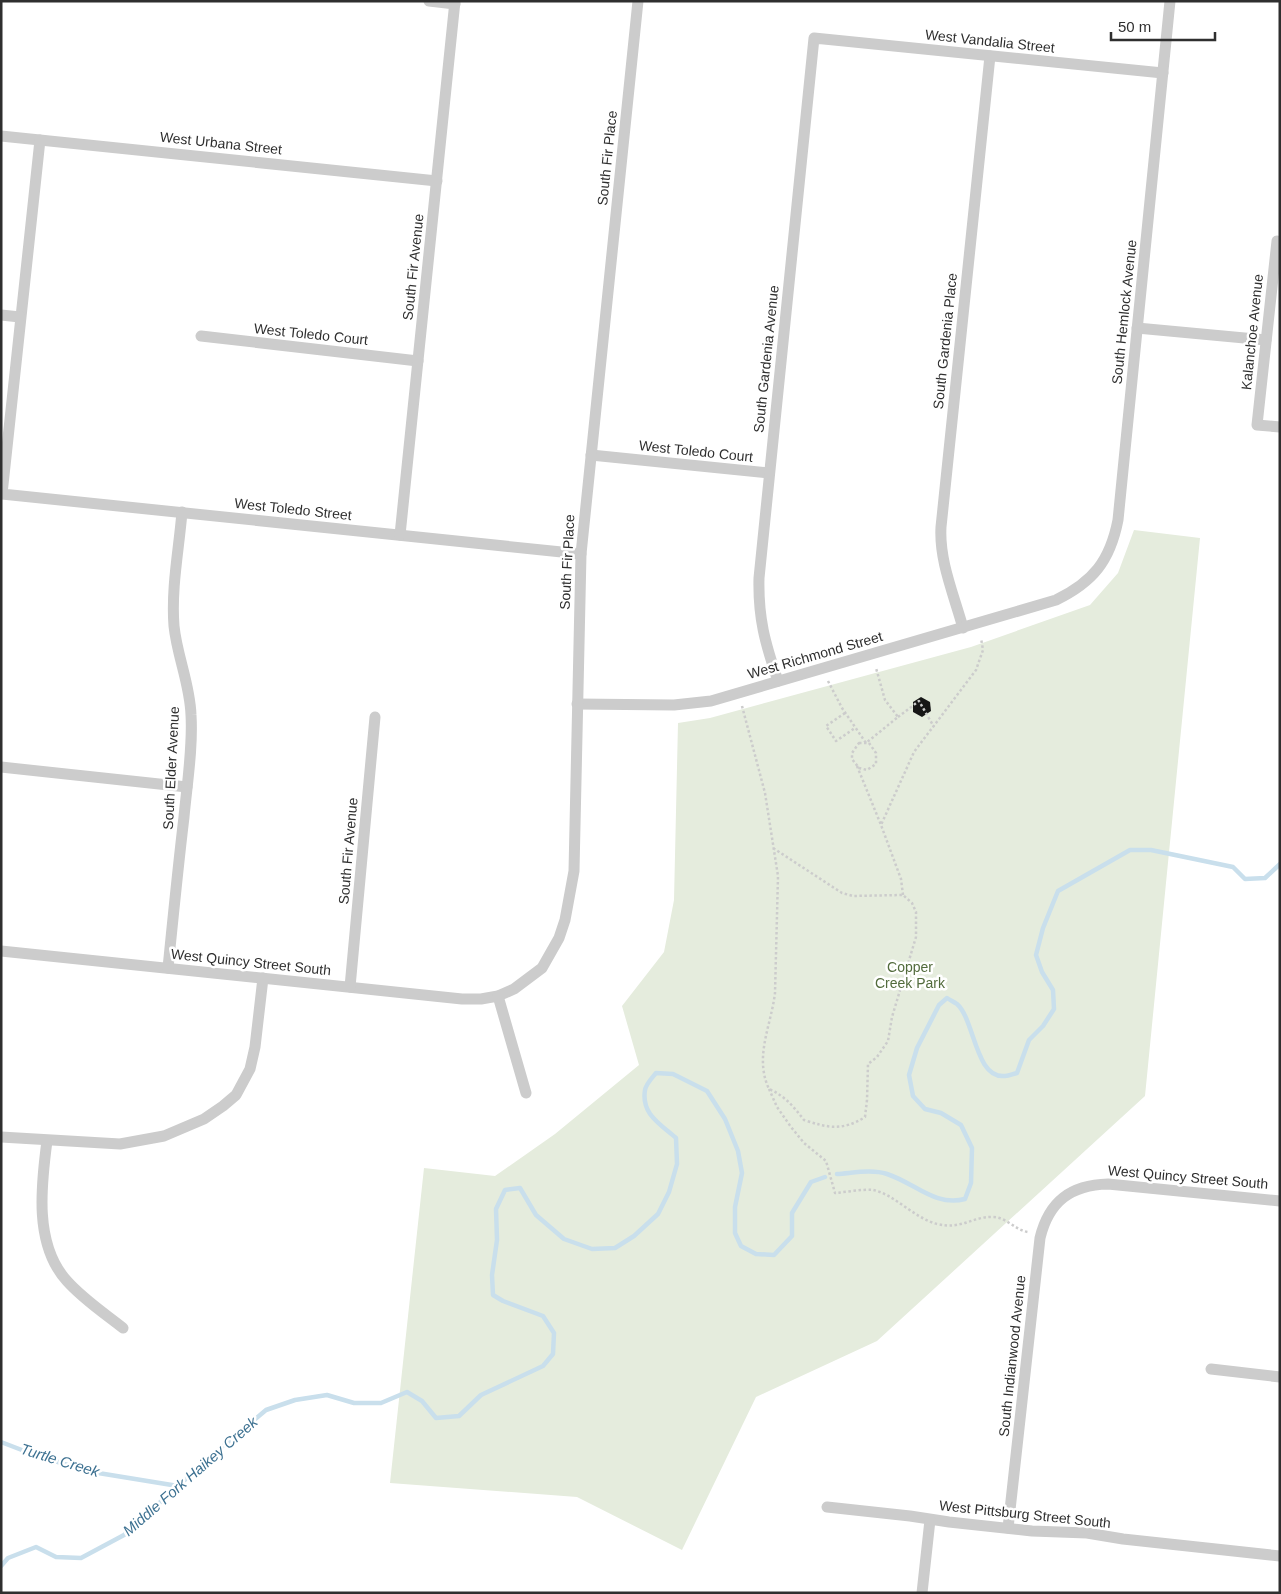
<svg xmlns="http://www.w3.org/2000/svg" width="1281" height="1594" font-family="Arial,sans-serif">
  <rect width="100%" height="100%" fill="#fff"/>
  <!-- green -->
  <path fill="#e5ecdd" d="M 1134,530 L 1200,538 L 1145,1096 L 877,1341 L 756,1397 L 682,1550 L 577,1497 L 390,1483 L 424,1168 L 495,1176 L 555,1134 L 639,1065 L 622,1006 L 664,952 L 674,900 L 678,723 L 710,718 L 971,647 L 1090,605 L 1118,573 Z"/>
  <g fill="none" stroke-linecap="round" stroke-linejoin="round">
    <!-- stream -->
    <g stroke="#c9dfec" stroke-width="4.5">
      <path d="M 837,1174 C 853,1173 872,1169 887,1174 C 915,1183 935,1207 965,1199 L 971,1183 L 972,1148 L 961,1125 L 941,1113 L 925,1109 L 913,1096 L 909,1075 L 917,1048 L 939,1005 L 947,998 C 950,1000 954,1002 957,1004 C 975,1020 975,1079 1005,1076 C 1009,1076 1013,1074 1017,1073 L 1029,1040 L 1043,1026 L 1054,1009 L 1053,990 L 1042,972 L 1036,955 L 1043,928 L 1058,891 L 1130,850 L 1151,850 L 1233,867 L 1245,879 L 1265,878 L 1280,864"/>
      <path d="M 1,1442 L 27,1452 L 86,1471 L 178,1486"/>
      <path d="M 1,1566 L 8,1558 L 36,1547 L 56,1557 L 81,1558 L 124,1535 L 210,1457 L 266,1410 L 295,1400 L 327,1395 L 354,1403 L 381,1403 L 407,1392 L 422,1401 L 436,1418 L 459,1416 L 481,1395 L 543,1366 L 553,1354 L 554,1333 L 543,1316 L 503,1301 L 493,1295 L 492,1275 L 497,1240 L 496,1209 L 505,1190 L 520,1188 L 536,1215 L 564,1239 L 592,1249 L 615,1248 L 634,1236 L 658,1214 L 669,1192 L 677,1164 L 676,1138 C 660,1124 641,1114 645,1090 C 646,1084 652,1078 656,1073 L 673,1074 L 707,1091 L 725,1119 L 738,1151 L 742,1173 L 735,1207 L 735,1233 L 741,1246 L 756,1254 L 774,1255 L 792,1236 L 792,1213 L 811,1182 L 825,1177"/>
    </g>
  </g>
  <!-- building -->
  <path fill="#161616" d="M 921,697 L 930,702 L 931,711 L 922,717 L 913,712 L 913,702 Z"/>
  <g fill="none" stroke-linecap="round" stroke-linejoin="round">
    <!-- path -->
    <g stroke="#ccc" stroke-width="2.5" stroke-dasharray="2.5 2.5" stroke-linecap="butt">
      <path d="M 828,681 L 842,708 L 866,743 L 898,717 L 885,700 L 876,668"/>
      <path d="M 742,706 L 765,793 L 778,876 L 775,993 C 771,1026 754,1057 769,1089 C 785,1096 794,1107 804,1120 C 828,1128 843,1131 865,1117 L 867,1100 L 868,1064 L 877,1057 L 888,1041 L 892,1017 L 916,937 L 916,912 L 912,903 L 903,895 L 853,896 L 842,893 L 773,848"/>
      <path d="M 845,713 L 826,726 L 836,741 L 855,728"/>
      <path d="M 898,717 L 919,701 L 934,727"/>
      <path d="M 859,743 L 869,743 L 876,753 L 876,764 L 867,770 L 859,768 L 852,759 L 852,753 Z"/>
      <path d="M 857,766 L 881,825"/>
      <path d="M 903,895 L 901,879 L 881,825 L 914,752 L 976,670 L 983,650 L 981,638"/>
      <path d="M 769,1089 L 777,1107 L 791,1127 L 804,1143 L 826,1161 L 835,1193 C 847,1192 862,1189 873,1190 C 894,1194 914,1218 937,1224 C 962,1230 973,1216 993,1217 C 1006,1217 1015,1230 1028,1232"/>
    </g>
    <!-- street -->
    <g stroke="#ccc" stroke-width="11">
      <path d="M 429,1 L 455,4"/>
      <path d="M 1,136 L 437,181"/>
      <path d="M 40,140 L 2,494 L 581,554"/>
      <path d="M 1280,242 L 1277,241 L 1257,425 L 1280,427"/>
      <path d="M 1,315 L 20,317"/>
      <path d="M 1137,328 L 1266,340"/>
      <path d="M 201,336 L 418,361"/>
      <path d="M 591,455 L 769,473"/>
      <path d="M 400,535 L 455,1"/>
      <path d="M 963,628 C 954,595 939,561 941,527 L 990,56"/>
      <path d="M 778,681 C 765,643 758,618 759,578 L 814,38 L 1163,73"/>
      <path d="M 577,704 L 674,705 L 711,701 L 1056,600 C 1093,582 1110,561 1118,520 L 1170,1"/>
      <path d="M 1,767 L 187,787"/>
      <path d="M 1,951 L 462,999 L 481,999 L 498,996 L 514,989 L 542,968 L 559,938 L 565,920 L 574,871 L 581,554 L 638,1"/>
      <path d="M 168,968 C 173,918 178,867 184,817 C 187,784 193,748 191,715 C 190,684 177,656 174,626 C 171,588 179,549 182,512"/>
      <path d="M 350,987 L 375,717"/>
      <path d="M 498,996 L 526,1093"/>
      <path d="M 1,1137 L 120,1144 L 164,1136 L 204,1119 L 223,1106 L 236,1095 L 250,1069 L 255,1047 L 263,978"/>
      <path d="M 47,1141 C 41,1186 34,1245 67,1281 C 83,1299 104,1313 123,1328"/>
      <path d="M 1211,1369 L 1280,1377"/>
      <path d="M 827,1507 L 910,1516 L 949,1522 L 1032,1531 L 1087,1533 L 1123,1539 L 1280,1556"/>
      <path d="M 1008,1528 L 1040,1238 C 1049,1201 1071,1185 1108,1184 L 1280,1201"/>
      <path d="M 922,1593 L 930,1520"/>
    </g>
  </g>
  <g text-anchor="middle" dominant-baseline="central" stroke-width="5" stroke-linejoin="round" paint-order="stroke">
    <!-- street labels -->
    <g font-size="14" fill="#2f2f2f" stroke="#fff">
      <text transform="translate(990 41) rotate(6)">West Vandalia Street</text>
      <text transform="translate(221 143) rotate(6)">West Urbana Street</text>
      <text transform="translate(607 158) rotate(-84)">South Fir Place</text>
      <text transform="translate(413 267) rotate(-84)">South Fir Avenue</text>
      <text transform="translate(1124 312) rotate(-84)">South Hemlock Avenue</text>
      <text transform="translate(1252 332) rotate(-84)">Kalanchoe Avenue</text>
      <text transform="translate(311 334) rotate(6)">West Toledo Court</text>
      <text transform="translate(945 341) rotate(-84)">South Gardenia Place</text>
      <text transform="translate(766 359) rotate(-84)">South Gardenia Avenue</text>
      <text transform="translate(696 451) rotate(6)">West Toledo Court</text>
      <text transform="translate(293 509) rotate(6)">West Toledo Street</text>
      <text transform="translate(567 562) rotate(-87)">South Fir Place</text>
      <text transform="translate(815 655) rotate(-16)">West Richmond Street</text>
      <text transform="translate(171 768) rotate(-87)">South Elder Avenue</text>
      <text transform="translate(348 851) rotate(-85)">South Fir Avenue</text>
      <text transform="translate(251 962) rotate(6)">West Quincy Street South</text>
      <text transform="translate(1188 1177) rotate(5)">West Quincy Street South</text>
      <text transform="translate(1012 1356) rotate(-84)">South Indianwood Avenue</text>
      <text transform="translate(1025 1514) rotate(6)">West Pittsburg Street South</text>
    </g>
    <!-- park labels -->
    <g font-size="14" fill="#526b3c" stroke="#fff">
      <text x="910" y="967">Copper<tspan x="910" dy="16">Creek Park</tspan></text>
    </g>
    <!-- water labels -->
    <g font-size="15" font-style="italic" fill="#3d7191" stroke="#fff">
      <text transform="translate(60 1460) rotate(17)">Turtle Creek</text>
      <text transform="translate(190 1476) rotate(-41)">Middle Fork Haikey Creek</text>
    </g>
  </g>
  <!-- border -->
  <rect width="1281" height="1594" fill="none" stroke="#2f2f2f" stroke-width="5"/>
  <!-- scale -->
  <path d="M1111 32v8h104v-8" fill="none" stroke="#2f2f2f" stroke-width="2.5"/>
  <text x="1118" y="32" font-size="15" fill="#2f2f2f" stroke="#ffffff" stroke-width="4" paint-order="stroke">50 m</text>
</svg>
